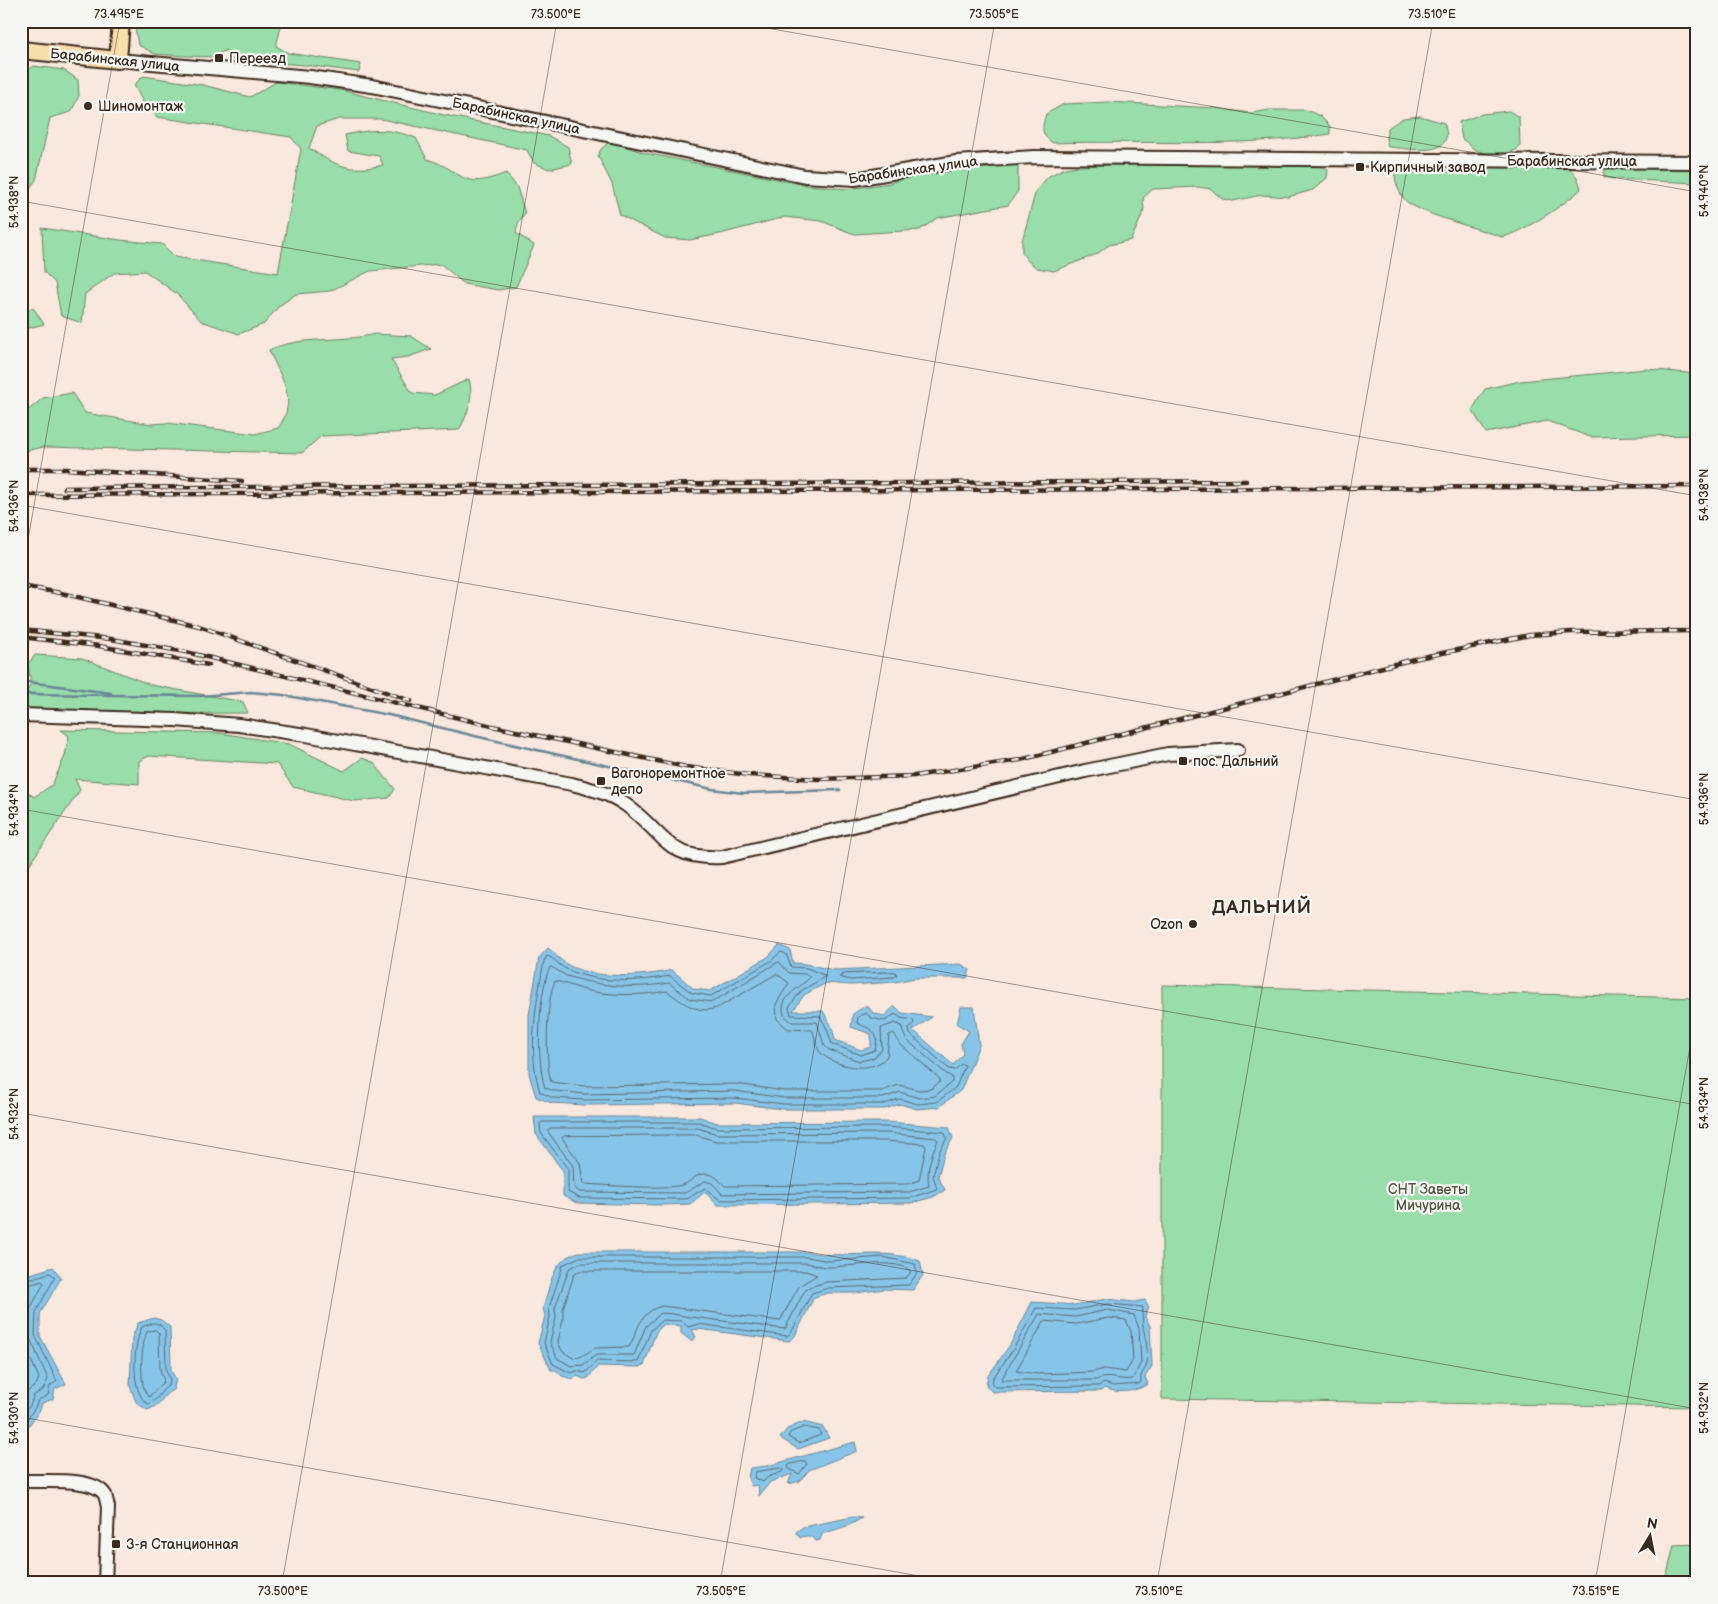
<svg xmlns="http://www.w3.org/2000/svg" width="1718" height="1604" font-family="'Balsamiq Sans',sans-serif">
  <rect width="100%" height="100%" fill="#f8e8dd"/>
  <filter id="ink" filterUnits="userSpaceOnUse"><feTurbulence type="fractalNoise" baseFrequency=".02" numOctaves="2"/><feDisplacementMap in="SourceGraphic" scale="10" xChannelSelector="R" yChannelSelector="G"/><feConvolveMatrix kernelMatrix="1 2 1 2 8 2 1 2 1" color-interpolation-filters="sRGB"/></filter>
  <g filter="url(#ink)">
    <!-- green -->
    <g fill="#98ddaa" stroke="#6a8464">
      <path d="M 134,21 L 228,24 L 229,21 L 279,21 L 281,27 L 276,46 L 288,53 L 361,64 L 359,72 L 304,65 L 232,60 L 226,50 L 213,57 L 186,56 L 155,54 L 138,45 Z"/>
      <path d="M 34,66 L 64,70 L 78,80 L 79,96 L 71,112 L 50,118 L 36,180 L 21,200 L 21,75 Z"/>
      <path d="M 143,76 L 203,85 L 250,97 L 276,82 L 340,90 L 444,115 L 549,136 L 568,147 L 572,164 L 549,169 L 534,163 L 527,150 L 381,119 L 339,119 L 317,126 L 309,148 C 336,166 350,173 383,165 L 379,156 L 348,151 L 345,135 C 373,129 390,128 416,138 L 427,159 C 466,171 459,192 506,173 L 517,187 L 525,213 L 518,223 L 516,233 L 534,245 L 516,287 L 498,290 L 464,284 L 441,264 L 370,271 L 330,291 L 296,294 L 279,306 L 264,324 L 239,334 L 201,321 L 177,294 L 145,271 L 114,273 L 85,294 L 82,323 L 61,316 L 55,283 L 44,272 L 42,228 L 120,240 L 162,244 L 175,257 L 278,273 L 301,149 L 291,137 L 157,117 L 143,102 L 134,85 Z"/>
      <path d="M 1109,102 L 1214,108 L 1251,113 L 1269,110 L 1306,110 L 1320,116 L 1330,126 L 1330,134 C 1239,148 1145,140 1053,143 C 1040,135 1042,127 1046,114 L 1064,104 Z"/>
      <path d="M 1509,111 L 1519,117 L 1520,147 C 1510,156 1491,156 1478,151 C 1472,149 1467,142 1462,139 L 1459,122 L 1482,114 Z"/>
      <path d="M 1420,116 L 1444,123 C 1458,160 1408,148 1388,147 L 1386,138 L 1388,128 L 1403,118 Z"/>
      <path d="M 608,143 L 618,144 L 645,153 L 807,185 L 848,189 L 890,183 L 929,170 L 988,168 L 1014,163 L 1018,166 L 1018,191 L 1008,205 L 937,218 L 920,230 L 854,234 L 821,221 L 785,217 L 720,234 L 690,240 L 665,238 L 620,215 L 612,184 L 598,156 L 601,149 Z"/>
      <path d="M 1194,162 L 1320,166 L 1328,170 L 1327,178 L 1313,190 L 1288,197 L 1262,195 L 1233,201 L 1222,199 L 1211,189 L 1198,187 L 1153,189 L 1143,198 L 1144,211 L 1131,240 L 1109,245 L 1097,254 L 1054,271 L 1037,268 L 1028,261 L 1022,253 L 1022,241 L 1036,190 L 1049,176 L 1065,168 L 1078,166 Z"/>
      <path d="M 1559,165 C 1572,168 1578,175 1581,189 C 1567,203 1522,233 1502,237 C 1480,229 1424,215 1407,202 C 1399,195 1394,180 1395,170 L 1405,166 Z"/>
      <path d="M 1607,168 L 1697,168 L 1697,183 L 1613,179 L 1604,177 L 1604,172 Z"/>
      <path d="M 21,307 L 34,309 L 44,324 L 21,330 Z"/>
      <path d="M 375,334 L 411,336 L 431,349 L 408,357 L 391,359 L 412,393 L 435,395 L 469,379 C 474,398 468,414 459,430 L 321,436 L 302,453 L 43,447 L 21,452 L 21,416 L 43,398 L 72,393 L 85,413 L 151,424 L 167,423 L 255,434 L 278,428 C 299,399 281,379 269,350 C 302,335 340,343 375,334 Z"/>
      <path d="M 1647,369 L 1697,374 L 1697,435 L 1590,437 L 1547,421 L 1486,433 L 1472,410 L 1485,389 L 1520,381 Z"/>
      <path d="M 35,655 L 82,658 L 151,685 L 243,702 L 248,713 L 94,714 L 21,711 L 21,693 L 25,694 L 31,684 L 28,664 Z"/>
      <path d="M 61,730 L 220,733 L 289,744 L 344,771 L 362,758 L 373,762 L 395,789 L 389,798 L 354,801 L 293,787 L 277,764 L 149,756 L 139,761 L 139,784 L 75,779 L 80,790 L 29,865 L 21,869 L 21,787 L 34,797 L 52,785 L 65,756 L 69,736 Z"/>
      <path d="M 1162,985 L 1697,998 L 1697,1407 L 1162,1399 Z"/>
      <path d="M 1697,1544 L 1697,1583 L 1665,1583 L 1674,1545 Z"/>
    </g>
    <!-- water -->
    <g fill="#87c5e8" stroke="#698797">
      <path d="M 779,945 L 790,950 L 793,963 C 808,963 820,968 836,970 L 961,964 L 970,970 L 967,978 L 915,978 L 895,982 L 851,985 L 826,983 L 804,995 L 793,1011 L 823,1011 L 832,1027 L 835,1040 L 861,1050 L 871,1047 L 871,1034 L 851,1027 L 853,1014 L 867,1005 L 873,1013 L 884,1016 L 895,1006 L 902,1013 L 932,1017 L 913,1030 L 953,1065 L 963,1054 L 961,1044 L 969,1031 L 957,1024 L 961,1007 L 974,1007 L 979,1045 L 961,1090 L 939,1107 L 917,1109 L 900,1104 L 885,1109 L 783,1109 L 735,1103 L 585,1105 L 552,1103 L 536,1097 L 529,1074 L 529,1015 L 539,958 L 548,948 C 554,953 559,959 565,963 C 589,980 645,977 672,970 L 694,989 L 710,991 L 768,957 Z"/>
      <path d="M 534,1117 L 700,1117 L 717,1123 L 887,1122 L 949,1127 L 953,1138 L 944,1154 L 938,1177 L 945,1190 L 933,1197 L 911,1203 L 717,1205 L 705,1192 L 690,1204 L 662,1205 L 577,1203 L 563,1196 L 563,1171 L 536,1134 Z"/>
      <path d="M 579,1252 L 808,1252 C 848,1260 881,1247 920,1261 L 923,1275 L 913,1290 L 884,1289 L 855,1293 L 828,1293 L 814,1297 L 795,1336 L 789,1341 L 698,1329 L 692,1330 L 696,1337 L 691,1341 L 681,1333 L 681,1326 L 664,1324 L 656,1332 L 644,1365 L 639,1367 L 598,1366 L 588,1378 L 584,1379 L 577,1376 L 573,1379 L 562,1376 L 556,1370 L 551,1370 L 538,1343 L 545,1316 L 543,1308 C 551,1284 552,1259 579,1252 Z"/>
      <path d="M 53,1267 L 61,1278 L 40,1314 L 40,1336 L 66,1384 L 55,1389 L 53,1399 L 42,1403 L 40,1410 L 21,1436 L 21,1277 Z"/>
      <path d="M 1107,1299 L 1134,1302 L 1145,1300 L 1149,1307 L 1145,1316 L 1150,1326 L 1152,1366 L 1145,1377 L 1148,1384 C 1136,1392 1118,1394 1104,1388 L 1101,1391 L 992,1392 L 986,1385 L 988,1376 L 1010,1345 L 1032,1302 L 1075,1305 Z"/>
      <path d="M 154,1318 L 161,1320 L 170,1327 L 171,1370 L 176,1380 L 173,1390 C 160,1396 163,1405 147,1410 L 136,1402 L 130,1386 L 132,1338 L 138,1323 Z"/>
      <path d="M 803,1422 L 823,1427 L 829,1438 L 798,1449 L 780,1438 L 787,1429 Z"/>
      <path d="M 855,1442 L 857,1451 L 809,1470 L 800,1481 L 788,1484 L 792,1474 L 770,1482 L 759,1496 L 758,1485 L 751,1486 L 748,1478 L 750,1468 L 767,1466 Z"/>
      <path d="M 853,1517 L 862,1518 C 849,1527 836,1529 822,1534 L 820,1540 L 816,1541 C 811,1535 806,1535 800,1538 L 796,1532 L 803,1527 Z"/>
    </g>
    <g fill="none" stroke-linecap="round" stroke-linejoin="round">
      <!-- shore -->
      <g stroke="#59686f" stroke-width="1">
        <path d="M 781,952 L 786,954 L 791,967 L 807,968 L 826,976 L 801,991 L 789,1007 L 791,1015 L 820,1016 L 827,1029 L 832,1044 L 861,1055 L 875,1050 C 880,1031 872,1030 857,1023 L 858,1017 L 866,1013 L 871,1018 L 885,1021 L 895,1014 L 901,1018 L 913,1020 L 914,1023 L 909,1029 L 910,1034 L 949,1069 L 955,1070 L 961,1064 L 965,1065 L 956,1087 L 937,1102 L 918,1104 L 900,1099 L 884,1104 L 783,1104 L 735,1098 L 585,1100 L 553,1098 L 540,1092 C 527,1050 536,1004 544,961 L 547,956 C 555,958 559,966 566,969 C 599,984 636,982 670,976 L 692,993 L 711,996 L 771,961 Z"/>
        <path d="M 779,962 L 789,973 L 805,974 L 810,977 C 801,988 778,996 784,1015 L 792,1022 L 817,1022 L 824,1045 L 829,1050 L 859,1061 L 874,1058 L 882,1049 L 881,1028 L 895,1023 L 902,1026 L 903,1033 L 907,1040 L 945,1073 L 952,1077 L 952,1082 L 935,1096 L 919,1098 L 900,1092 L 883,1098 L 784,1098 L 735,1091 L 585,1094 L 555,1091 L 545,1088 C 536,1060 538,993 550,967 C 556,968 562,975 570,977 C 603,987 635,989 669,983 L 690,999 L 712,1002 Z"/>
        <path d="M 895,972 L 897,975 L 894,977 L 851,980 L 839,977 L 844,974 Z"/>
        <path d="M 777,974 L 789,983 L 776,1004 L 777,1019 L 788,1029 L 812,1030 C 816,1037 815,1045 820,1052 C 833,1067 874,1075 887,1056 L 889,1035 L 894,1033 L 900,1044 L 940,1079 L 940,1082 L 931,1089 L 919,1090 L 899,1085 L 882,1091 L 784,1091 L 736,1084 L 585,1086 L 551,1082 C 545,1062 546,999 555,981 C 565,983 575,987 585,990 C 612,996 640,996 667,991 C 682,1002 698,1016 719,1007 Z"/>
        <path d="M 542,1122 L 699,1122 L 717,1128 L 887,1127 L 944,1132 L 947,1138 L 939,1152 L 933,1176 L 937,1189 L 910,1198 L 720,1200 L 705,1188 L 687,1199 L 579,1198 L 568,1192 L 568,1169 L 541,1133 L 540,1124 Z"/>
        <path d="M 550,1128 L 698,1128 L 717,1134 L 887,1133 L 936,1138 L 938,1140 C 931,1155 926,1170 929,1186 L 909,1192 L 722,1194 L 712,1183 L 705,1181 L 685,1193 L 580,1192 L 574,1188 L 573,1166 L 548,1132 Z"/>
        <path d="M 696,1135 L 716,1141 L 886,1141 L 924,1144 L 926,1147 L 919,1180 L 908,1184 L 725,1186 C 719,1181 716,1174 706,1174 C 695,1173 691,1183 682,1185 C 663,1190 605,1185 583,1184 L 580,1163 L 562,1138 L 564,1136 Z"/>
        <path d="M 580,1257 L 807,1257 L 829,1261 L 883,1257 L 915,1264 L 917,1273 L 909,1285 L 828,1288 L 812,1293 L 791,1333 L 787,1336 L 698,1324 L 688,1327 L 682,1321 L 662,1320 L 651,1330 L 638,1362 L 597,1361 L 585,1373 L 577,1371 L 571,1373 L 553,1364 L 544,1343 L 550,1317 L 549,1308 L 563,1265 Z"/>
        <path d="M 580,1263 L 807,1263 C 814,1265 822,1267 830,1267 C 847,1267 901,1257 911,1272 L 906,1278 L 827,1282 L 809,1287 L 804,1292 L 785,1329 L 700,1318 C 687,1318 675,1313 661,1313 L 646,1326 L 634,1355 L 596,1355 L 583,1365 L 571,1366 L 557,1358 L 550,1342 L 556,1318 L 555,1308 L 569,1269 Z"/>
        <path d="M 579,1271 L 806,1271 L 817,1275 L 799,1286 L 780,1321 L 662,1306 C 640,1311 638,1331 629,1347 L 595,1348 L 580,1357 L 573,1358 L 562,1351 L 558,1342 L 563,1319 L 563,1309 L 574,1274 Z"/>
        <path d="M 21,1281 L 50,1273 L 55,1277 L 36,1312 L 35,1335 L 57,1381 L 50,1386 L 48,1395 L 38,1400 L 35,1408 L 21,1427"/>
        <path d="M 21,1287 L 42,1281 L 44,1283 L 29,1311 L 29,1336 L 48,1379 L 43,1390 L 34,1395 L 30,1406 L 21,1415"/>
        <path d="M 1108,1304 L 1143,1307 C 1139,1325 1150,1344 1147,1363 C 1146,1371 1139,1373 1141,1382 L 1139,1384 L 1113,1386 L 1104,1383 L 1098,1386 L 995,1387 L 992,1384 L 993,1378 L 1014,1348 L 1036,1308 L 1075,1310 Z"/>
        <path d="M 1108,1310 L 1134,1315 L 1139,1329 L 1141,1362 L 1133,1379 C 1120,1381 1107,1374 1096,1380 L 1001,1380 L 1039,1314 L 1075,1317 Z"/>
        <path d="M 1109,1318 L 1126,1320 L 1131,1331 L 1133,1360 L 1126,1372 L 1104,1369 L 1093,1372 L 1038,1374 L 1016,1371 L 1044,1321 L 1076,1324 Z"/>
        <path d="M 153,1323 L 159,1324 L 165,1330 L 166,1370 L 170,1380 L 168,1386 C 160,1391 158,1401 148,1404 C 130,1394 133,1344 142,1327 Z"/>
        <path d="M 156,1330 L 159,1333 L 160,1370 L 164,1381 L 149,1397 C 138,1390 141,1343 147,1332 Z"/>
        <path d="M 21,1338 L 39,1378 L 36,1385 L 27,1392 L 21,1405"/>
        <path d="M 804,1427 L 819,1430 L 821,1435 L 799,1443 L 788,1437 L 790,1433 Z"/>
        <path d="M 805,1461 L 807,1464 L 799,1474 L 788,1468 L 789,1465 Z"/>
        <path d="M 780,1468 L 783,1469 L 782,1472 L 768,1477 L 763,1482 L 754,1478 L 756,1472 Z"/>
      </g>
      <!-- stream -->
      <g stroke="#698797" stroke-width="2.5">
        <path d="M 21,681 L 111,693"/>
        <path d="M 21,694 L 200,696 L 251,692 L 283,695 L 389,715 L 479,737 L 712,789 L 743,793 L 840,790"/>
      </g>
      <!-- minor casing -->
      <g stroke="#3b2a1e" stroke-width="16">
        <g id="minor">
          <path d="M 118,60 L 310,77 L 372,86 L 805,176 L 855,179 L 956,162 L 1034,157 L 1697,162"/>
          <path d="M 21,715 L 175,720 L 239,725 L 306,735 L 572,784 C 592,789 609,793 626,805 C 666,834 665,860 722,857 L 1085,771 L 1168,754 L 1238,750"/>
          <path d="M 21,1481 C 41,1482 94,1476 105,1495 C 106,1498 107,1503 108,1507 L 105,1583"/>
        </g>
      </g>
      <!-- major casing -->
      <g stroke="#3b2a1e" stroke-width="20">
        <path id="major" d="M 21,50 L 118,60 L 121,21"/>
      </g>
      <!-- minor -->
      <use href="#minor" stroke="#f6f6f2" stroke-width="12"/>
      <!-- major -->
      <use href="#major" stroke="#f8deab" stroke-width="16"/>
      <!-- rail casing -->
      <g stroke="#3b2a1e" stroke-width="4.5">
        <g id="rail">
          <path d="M 22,21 L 44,23"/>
          <path d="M 21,469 L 66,469 L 242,481"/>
          <path d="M 64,488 L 1246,481"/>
          <path d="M 21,495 L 1697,486"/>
          <path d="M 21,586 L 61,593 L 199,626 L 411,701"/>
          <path d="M 21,630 L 111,639 L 186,652 L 492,726 L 686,767 L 749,775 L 819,779 L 914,776 L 1020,760 L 1418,658 L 1530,635 L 1571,632 L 1697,631"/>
          <path d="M 21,637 L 99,646 L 209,665"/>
        </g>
      </g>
      <!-- rail -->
      <use href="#rail" stroke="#f6f6f2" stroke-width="2.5" stroke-dasharray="8" stroke-linecap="butt"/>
    </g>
  </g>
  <!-- ticks -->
  <path fill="none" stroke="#3b2a1e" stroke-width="1" stroke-opacity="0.45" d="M 727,21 L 1697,192M 21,201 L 1697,496M 21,505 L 1697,800M 21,579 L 120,21M 21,809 L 1697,1105M 21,1113 L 1697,1409M 21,1417 L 959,1583M 282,1583 L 557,21M 720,1583 L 995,21M 1157,1583 L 1433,21M 1595,1583 L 1697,1007"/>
  <!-- markers -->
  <g fill="#3b2a1e" stroke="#f6f6f2" stroke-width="2">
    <rect x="214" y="53" width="10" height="10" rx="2.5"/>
    <circle cx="88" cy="106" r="5"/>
    <rect x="1355" y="162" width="10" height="10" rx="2.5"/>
    <rect x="1178" y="756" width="10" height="10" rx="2.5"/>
    <rect x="596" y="776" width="10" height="10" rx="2.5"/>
    <circle cx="1193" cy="924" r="5"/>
    <rect x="111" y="1539" width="10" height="10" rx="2.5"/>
  </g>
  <g text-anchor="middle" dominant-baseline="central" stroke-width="4.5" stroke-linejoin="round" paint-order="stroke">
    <!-- poi labels -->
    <g font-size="14" fill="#3b2a1e" stroke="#f6f6f2" text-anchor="start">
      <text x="229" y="58">Переезд</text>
      <text x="98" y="106">Шиномонтаж</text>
      <text x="1370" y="167">Кирпичный завод</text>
      <text x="1193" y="761">пос. Дальний</text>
      <text x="611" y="773">Вагоноремонтное<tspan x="611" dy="16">депо</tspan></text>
      <text x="1183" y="924" text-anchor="end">Ozon</text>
      <text x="126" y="1544">3-я Станционная</text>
    </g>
    <!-- street labels -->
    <g font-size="14" fill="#3b2a1e" stroke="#f6f6f2">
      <text transform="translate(115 60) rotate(6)">Барабинская улица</text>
      <text transform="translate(516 116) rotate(12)">Барабинская улица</text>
      <text x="1572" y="161">Барабинская улица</text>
      <text transform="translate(913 170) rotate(-8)">Барабинская улица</text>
    </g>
    <!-- park labels -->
    <g font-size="14" fill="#525741" stroke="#f6f6f2">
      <text x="1428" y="1189">СНТ Заветы<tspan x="1428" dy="16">Мичурина</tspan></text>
    </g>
    <!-- district labels -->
    <g font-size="19" font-weight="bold" letter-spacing="1" fill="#3b2a1e" stroke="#f6f6f2">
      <text x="1262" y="907">ДАЛЬНИЙ</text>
    </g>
  </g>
  <!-- margin -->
  <rect width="1718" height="1604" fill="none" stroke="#f6f6f2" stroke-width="55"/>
  <!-- north arrow -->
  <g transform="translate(1650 1536) rotate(10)" stroke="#f6f6f2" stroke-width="4" paint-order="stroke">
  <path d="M0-4L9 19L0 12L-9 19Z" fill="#3b2a1e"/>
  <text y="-8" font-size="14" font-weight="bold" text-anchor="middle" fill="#3b2a1e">N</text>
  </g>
  <rect x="28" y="28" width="1662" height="1548" fill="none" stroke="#3b2a1e" stroke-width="2"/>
  <g font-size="12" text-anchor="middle" fill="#3b2a1e">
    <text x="119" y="18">73.495°E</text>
    <text x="556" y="18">73.500°E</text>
    <text x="994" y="18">73.505°E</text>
    <text x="1432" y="18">73.510°E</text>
    <text transform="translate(1704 191) rotate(-90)" y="4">54.940°N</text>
    <text transform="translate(14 202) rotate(-90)" y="4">54.938°N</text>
    <text transform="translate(1704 495) rotate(-90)" y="4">54.938°N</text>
    <text transform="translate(14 506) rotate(-90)" y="4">54.936°N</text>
    <text transform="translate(1704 799) rotate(-90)" y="4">54.936°N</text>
    <text transform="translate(14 810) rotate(-90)" y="4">54.934°N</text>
    <text transform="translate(1704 1103) rotate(-90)" y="4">54.934°N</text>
    <text transform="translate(14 1114) rotate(-90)" y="4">54.932°N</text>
    <text transform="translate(1704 1408) rotate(-90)" y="4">54.932°N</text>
    <text transform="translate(14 1418) rotate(-90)" y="4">54.930°N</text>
    <text x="283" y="1595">73.500°E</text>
    <text x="721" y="1595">73.505°E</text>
    <text x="1159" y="1595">73.510°E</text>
    <text x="1596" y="1595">73.515°E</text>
  </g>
</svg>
